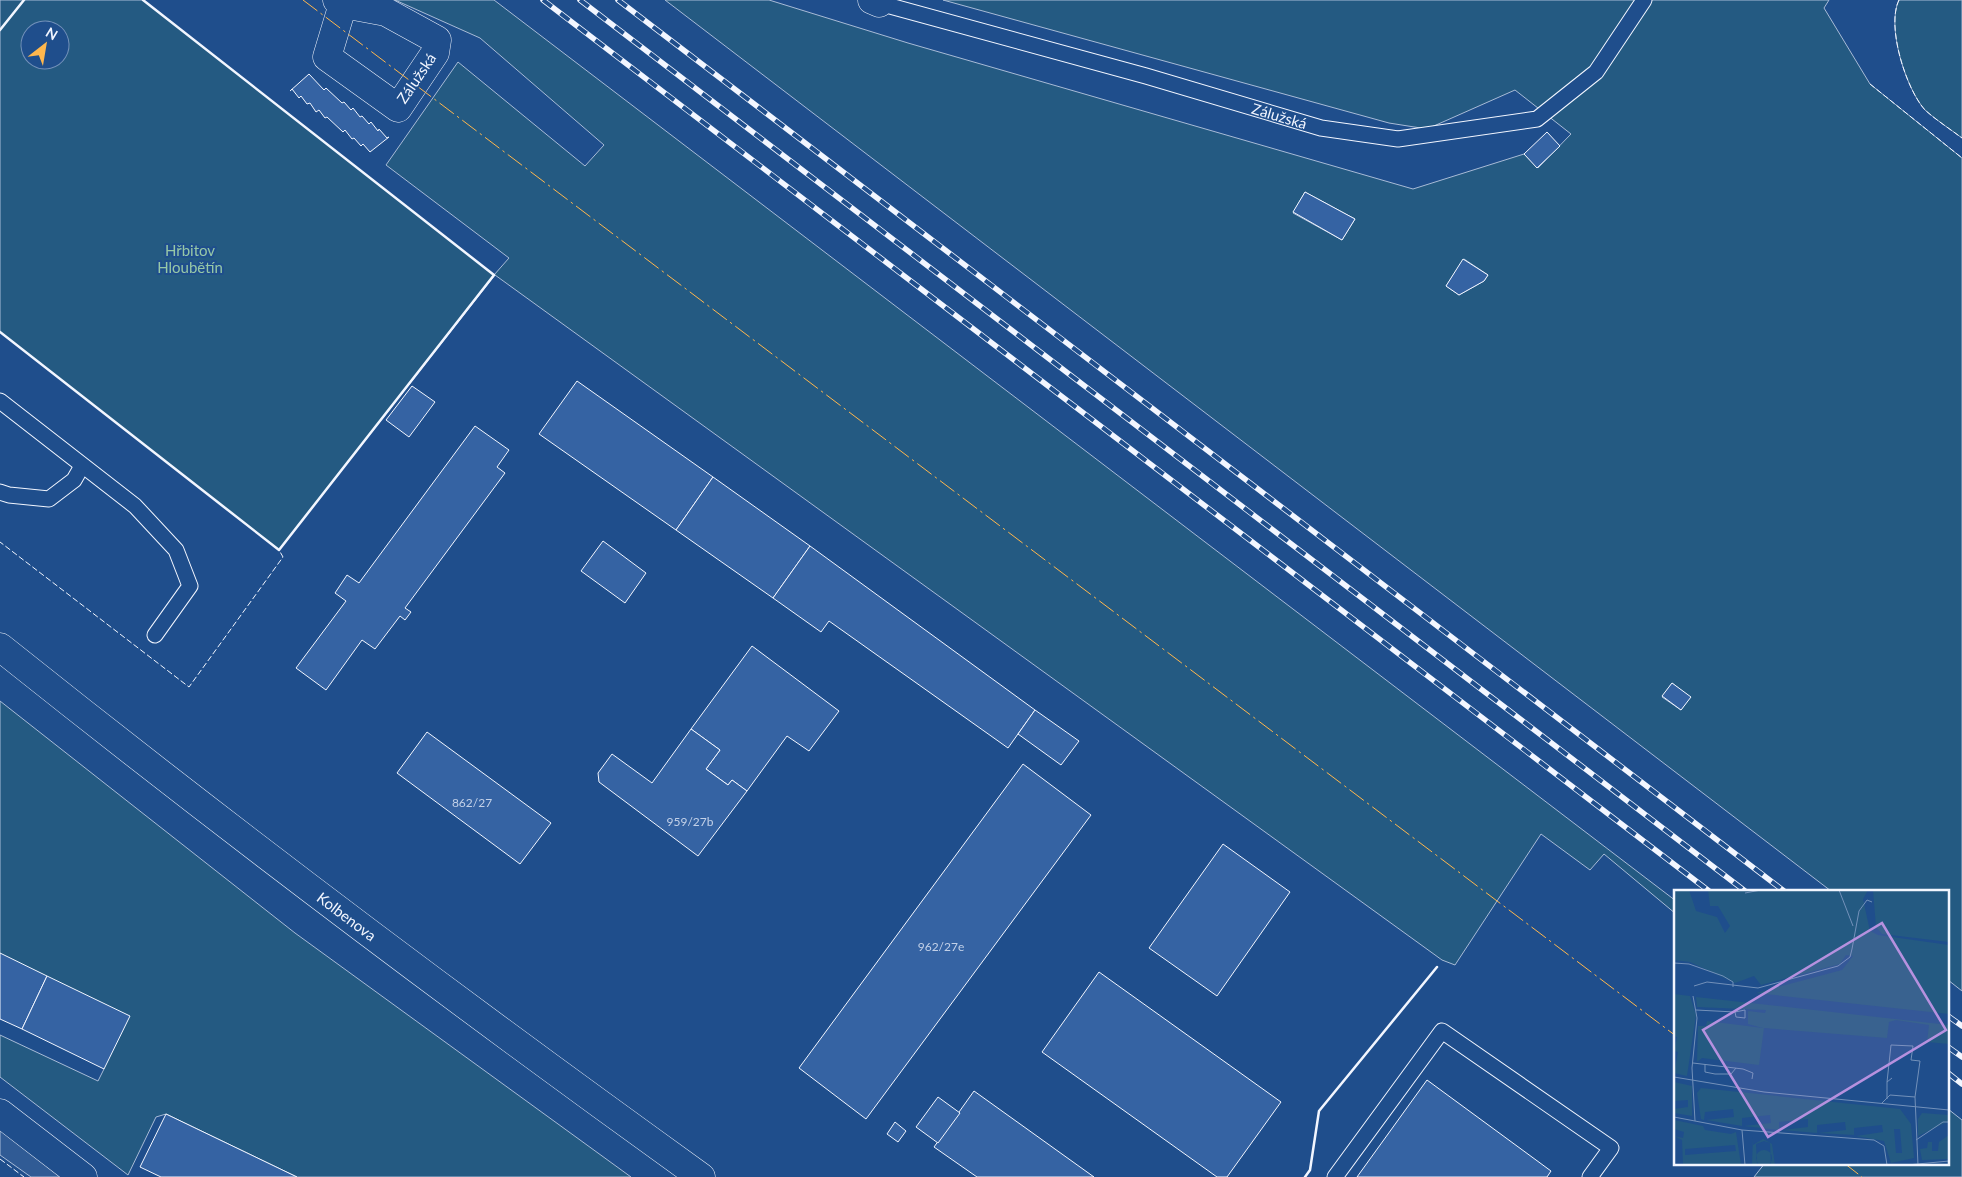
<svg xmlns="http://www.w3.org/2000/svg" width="1962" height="1177" font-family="Lato,sans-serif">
  <rect width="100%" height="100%" fill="#1f4e8c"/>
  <!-- green -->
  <g fill="#245a82" stroke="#a8bbd7" fill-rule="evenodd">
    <path d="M 0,0 L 143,0 L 494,275 L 509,258 L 386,165 L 458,62 L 585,166 L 604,145 L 480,38 L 395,0 L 494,0 L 1676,901 L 1676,914 L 1604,854 L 1590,870 L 1541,834 L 1455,965 L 1442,960 L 495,275 L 279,550 L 0,332 ZM 30,30 L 60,30 L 60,60 L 30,60 Z"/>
    <path d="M 665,0 L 769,0 L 908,43 L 1413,189 L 1524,154 L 1538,168 L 1571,134 L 1515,90 L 1427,129 L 1389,123 L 943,0 L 1829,0 L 1824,8 L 1870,84 L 1962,158 L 1962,991 L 1948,980 L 1948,891 L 1831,891 ZM 1305,192 L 1355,219 L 1342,240 L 1293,213 ZM 1464,259 L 1488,275 L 1484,281 L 1459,295 L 1446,286 ZM 1672,683 L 1690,697 L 1681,710 L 1662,697 Z"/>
    <path d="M 1899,0 L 1962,0 L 1962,138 C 1950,129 1936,120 1925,110 C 1906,89 1886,26 1899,0 Z"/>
    <path d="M 0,701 L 295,933 L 631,1177 L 297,1177 L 166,1114 L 156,1117 L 128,1175 L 0,1077 L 0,1035 L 98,1081 L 104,1069 L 0,953 Z"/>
    <path d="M 1948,1109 L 1962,1120 L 1962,1177 L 1754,1177 L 1765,1163 L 1948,1163 Z"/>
  </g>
  <!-- parking -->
  <path fill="#305b95" stroke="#a8bbd7" d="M 0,1125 L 72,1177 L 31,1177 L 0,1155 Z"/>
  <!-- building -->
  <g fill="#3563a3" stroke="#f2f6ff">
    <path d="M 309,74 L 324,90 L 326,88 L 342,103 L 344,102 L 351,110 L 353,108 L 360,117 L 362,116 L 369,124 L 371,122 L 378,131 L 379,129 L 387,138 L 389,137 L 370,152 L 363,144 L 361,146 L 354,138 L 352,139 L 345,130 L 343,132 L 327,117 L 325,118 L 319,110 L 316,112 L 310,103 L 307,104 L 301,96 L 299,98 L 292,89 L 290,91 Z"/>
    <path d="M 1547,132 L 1560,146 L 1537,168 L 1524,154 Z"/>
    <path d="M 1305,192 L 1355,219 L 1342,240 L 1293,212 Z"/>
    <path d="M 1463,259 L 1488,275 L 1484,281 L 1459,295 L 1446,286 Z"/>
    <path d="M 577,381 L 713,477 L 676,530 L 539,434 Z"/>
    <path d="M 412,386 L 435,402 L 409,437 L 386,420 Z"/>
    <path d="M 475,426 L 509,450 L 497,467 L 505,473 L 405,608 L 411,612 L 405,620 L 400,616 L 375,649 L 362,640 L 326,690 L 296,668 L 346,601 L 335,593 L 347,575 L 359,583 Z"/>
    <path d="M 713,477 L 810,546 L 773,598 L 676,530 Z"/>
    <path d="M 603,541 L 646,573 L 625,603 L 581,571 Z"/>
    <path d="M 810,546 L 1035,710 L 1008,748 L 829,621 L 821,632 L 773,598 Z"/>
    <path d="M 752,646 L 839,711 L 809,751 L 787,736 L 747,791 L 732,780 L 728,785 L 706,769 L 720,750 L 691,729 Z"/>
    <path d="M 1672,683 L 1691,697 L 1681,710 L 1662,696 Z"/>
    <path d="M 1035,710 L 1079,741 L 1061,765 L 1018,734 Z"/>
    <path d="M 691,729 L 720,750 L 706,769 L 728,785 L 732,780 L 747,791 L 698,856 L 599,782 L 598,773 L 612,754 L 652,783 Z"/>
    <path d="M 427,732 L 551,823 L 520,864 L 397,773 Z"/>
    <path d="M 1023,764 L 1091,815 L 866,1119 L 799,1068 Z"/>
    <path d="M 1223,844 L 1290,892 L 1217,996 L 1149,948 Z"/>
    <path d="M 0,953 L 47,976 L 22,1029 L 0,1019 Z"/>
    <path d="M 1099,972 L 1281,1102 L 1227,1177 L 1217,1177 L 1042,1052 Z"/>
    <path d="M 47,976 L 130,1016 L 104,1069 L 22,1029 Z"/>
    <path d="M 1427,1080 L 1551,1171 L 1547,1177 L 1357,1177 Z"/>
    <path d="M 974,1091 L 1094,1177 L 977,1177 L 934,1147 Z"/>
    <path d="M 938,1097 L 960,1113 L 938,1143 L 916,1127 Z"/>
    <path d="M 166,1114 L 297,1177 L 161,1177 L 140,1167 Z"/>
    <path d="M 895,1122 L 906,1131 L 898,1142 L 887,1134 Z"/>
  </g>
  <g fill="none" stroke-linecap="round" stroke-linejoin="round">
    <!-- service casing -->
    <g stroke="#f2f6ff" stroke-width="17">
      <g id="service">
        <path id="s1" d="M 879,3 L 1146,76 L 1321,128 L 1398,139 L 1537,119 L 1596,72 L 1644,0"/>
        <path d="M 0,401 L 135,506 L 176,550 L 190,586 L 155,635"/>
        <path d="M 0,492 L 9,495 L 49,499 L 74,480 L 82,466"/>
        <path d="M 1335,1177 L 1442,1031 L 1611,1148 L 1590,1177"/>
      </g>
    </g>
    <!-- minor casing -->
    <g stroke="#f2f6ff" stroke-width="29">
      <g id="minor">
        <path d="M 337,0 L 343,4 L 386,12 L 437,40 L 435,53 L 398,108 L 327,57 L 343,4"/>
        <path d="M 872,0 L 879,3"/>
        <path d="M 0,1113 L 83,1177"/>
      </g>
    </g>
    <!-- secondary casing -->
    <g stroke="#f2f6ff" stroke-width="29">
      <g id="secondary">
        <path id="s2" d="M 0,647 C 229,830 463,1006 701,1177"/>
      </g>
    </g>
    <!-- service -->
    <use href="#service" stroke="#1f4e8c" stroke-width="15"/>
    <!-- minor -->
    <use href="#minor" stroke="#1f4e8c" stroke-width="28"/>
    <!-- secondary -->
    <use href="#secondary" stroke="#1f4e8c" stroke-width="28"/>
    <!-- rail casing -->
    <g stroke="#f2f6ff" stroke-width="5.5">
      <g id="rail">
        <path d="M 543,0 L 1709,891"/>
        <path d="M 580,0 L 1745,891"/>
        <path d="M 618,0 L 1784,891"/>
        <path d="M 1948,1016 L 1962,1026"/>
        <path d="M 1948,1047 L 1962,1057"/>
        <path d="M 1948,1073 L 1962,1084"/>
      </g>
    </g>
    <!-- rail -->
    <use href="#rail" stroke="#1f4e8c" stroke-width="4" stroke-dasharray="11" stroke-linecap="butt"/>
    <!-- fence -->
    <g stroke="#f2f6ff" stroke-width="1" stroke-dasharray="6 2.5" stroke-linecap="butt">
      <path d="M 1899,0 C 1886,26 1906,89 1925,110 C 1936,120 1950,129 1962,138"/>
      <path d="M 1870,84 L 1962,158"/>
      <path d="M 0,332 L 279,550 L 283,557 L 189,687 L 0,542"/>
      <path d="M 0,1159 L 24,1177"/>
    </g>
    <!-- wall -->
    <g stroke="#f2f6ff" stroke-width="2.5">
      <path d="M 0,30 L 24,0"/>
      <path d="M 0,332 L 279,550 L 494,275 L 143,0"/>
      <path d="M 1305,1177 L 1310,1170 L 1319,1111 L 1437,967"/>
    </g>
    <!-- power -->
    <g stroke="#ffb74d" stroke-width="1" stroke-dasharray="18 4 2.5 4" stroke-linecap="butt">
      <path d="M 303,0 L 1676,1036"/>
      <path d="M 1844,1163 L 1862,1177"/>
    </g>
  </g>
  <g text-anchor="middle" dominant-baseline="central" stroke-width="4" stroke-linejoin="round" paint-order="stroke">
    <!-- number labels -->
    <g font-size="12" fill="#c3d1e8">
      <text x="472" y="802">862/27</text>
      <text x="690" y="821">959/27b</text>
      <text x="941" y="946">962/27e</text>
    </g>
    <!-- street labels -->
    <g font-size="15" fill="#f2f6ff" stroke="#1f4e8c">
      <text transform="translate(416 78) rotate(-56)">Zálužská</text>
      <text stroke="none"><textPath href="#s1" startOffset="416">Zálužská</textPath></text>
      <text stroke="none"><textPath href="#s2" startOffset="439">Kolbenova</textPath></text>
    </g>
    <!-- park labels -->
    <g font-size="15" fill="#97c8a6" stroke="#1f4e8c">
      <text x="190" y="250">Hřbitov<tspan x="190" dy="17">Hloubětín</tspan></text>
    </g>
  </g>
  <!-- overview -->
  <g transform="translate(1674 890)">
    <rect width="275" height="275" fill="#1f4e8c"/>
    <path d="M 0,0 L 15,0 L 22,21 L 43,27 L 51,43 L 56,36 L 44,16 L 36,16 L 34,0 L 194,0 L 189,9 L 196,41 L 204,45 L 275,55 L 275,124 L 82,103 L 168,80 L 179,66 L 172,65 L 166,74 L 87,95 L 80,86 L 61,93 L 16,72 L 0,70 ZM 199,0 L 275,0 L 275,52 L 208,44 L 202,37 ZM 0,104 L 16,106 L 22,125 L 13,186 L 0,183 L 4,162 L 0,161 L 3,147 L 0,146 ZM 22,107 L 275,135 L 275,154 L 253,152 L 255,135 L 222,130 L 215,132 L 213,148 L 90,138 L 85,175 L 28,168 L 23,172 L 24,136 L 32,136 L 33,131 L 89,138 L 74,134 L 74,121 L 91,123 L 92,120 L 23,117 ZM 0,192 L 18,196 L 18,226 L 0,223 L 0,219 L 14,217 L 14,210 L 0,211 ZM 27,198 L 226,219 L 237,234 L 240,268 L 217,273 L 210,251 L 182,246 L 209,242 L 208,235 L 180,238 L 180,245 L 144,243 L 172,240 L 171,232 L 143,235 L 143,243 L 108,240 L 134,237 L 134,229 L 105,232 L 105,240 L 70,236 L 97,233 L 96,225 L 68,228 L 68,236 L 32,230 L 60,227 L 59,219 L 31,222 L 30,230 L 27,229 L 23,203 ZM 220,239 L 226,239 L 228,263 L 222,263 ZM 248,223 L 275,225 L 275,231 L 244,246 L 244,229 ZM 0,230 L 29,236 L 31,240 L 57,244 L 62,242 L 67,275 L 9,275 L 8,250 L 0,246 L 9,248 L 10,242 L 0,239 ZM 61,255 L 62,261 L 11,265 L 11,259 ZM 275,245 L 275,269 L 248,270 L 246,259 L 253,258 L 254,252 L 258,252 L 258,261 L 264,261 L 265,252 ZM 79,247 L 79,255 L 89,249 L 98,254 L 101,275 L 97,275 L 96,253 L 90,251 L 82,254 L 83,275 L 78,275 ZM82 268a8 8 0 1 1 16 0a8 8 0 1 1-16 0Z" fill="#245a82" fill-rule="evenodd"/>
    <path fill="none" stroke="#7391ba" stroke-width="1" d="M 165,0 L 179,36M 71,3 L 87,0M 0,73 L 15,74 L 49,86 L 59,92 L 59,97M 20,96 L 33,92 L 84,98 L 164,76 L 176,67 L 178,59 L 185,21 L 193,10 L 198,12M 19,106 L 23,128 L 18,178 L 21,231M 22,120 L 61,122 L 62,127 L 71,128 L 71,120 L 61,122M 19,173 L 69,179 L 79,183 L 78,189M 31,174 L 31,182 L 41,184 L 57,184 L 62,178M 0,187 L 90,202 L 275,220M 213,192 L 217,155 L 239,156 L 237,170 L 246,171 L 241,207M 213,209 L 213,192 L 218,188M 208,213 L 216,205 L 241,207 L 244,275M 0,227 L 68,240 L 200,250 L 210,256 L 213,275M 68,240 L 71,275M 242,250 L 269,232 L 275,232M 233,275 L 275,271"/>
    <path fill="#b691df" fill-opacity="0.15" stroke="#b691df" stroke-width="2.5" d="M 208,33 L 272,140 L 94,247 L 29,140 Z"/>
    <rect width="275" height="275" fill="none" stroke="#f2f6ff" stroke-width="2.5"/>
  </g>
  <!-- north arrow -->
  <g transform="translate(45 45) rotate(31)"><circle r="24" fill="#1f4e8c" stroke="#7391ba"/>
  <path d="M0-4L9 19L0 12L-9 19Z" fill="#ffb74d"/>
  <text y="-8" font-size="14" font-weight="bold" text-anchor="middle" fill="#f2f6ff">N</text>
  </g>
</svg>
